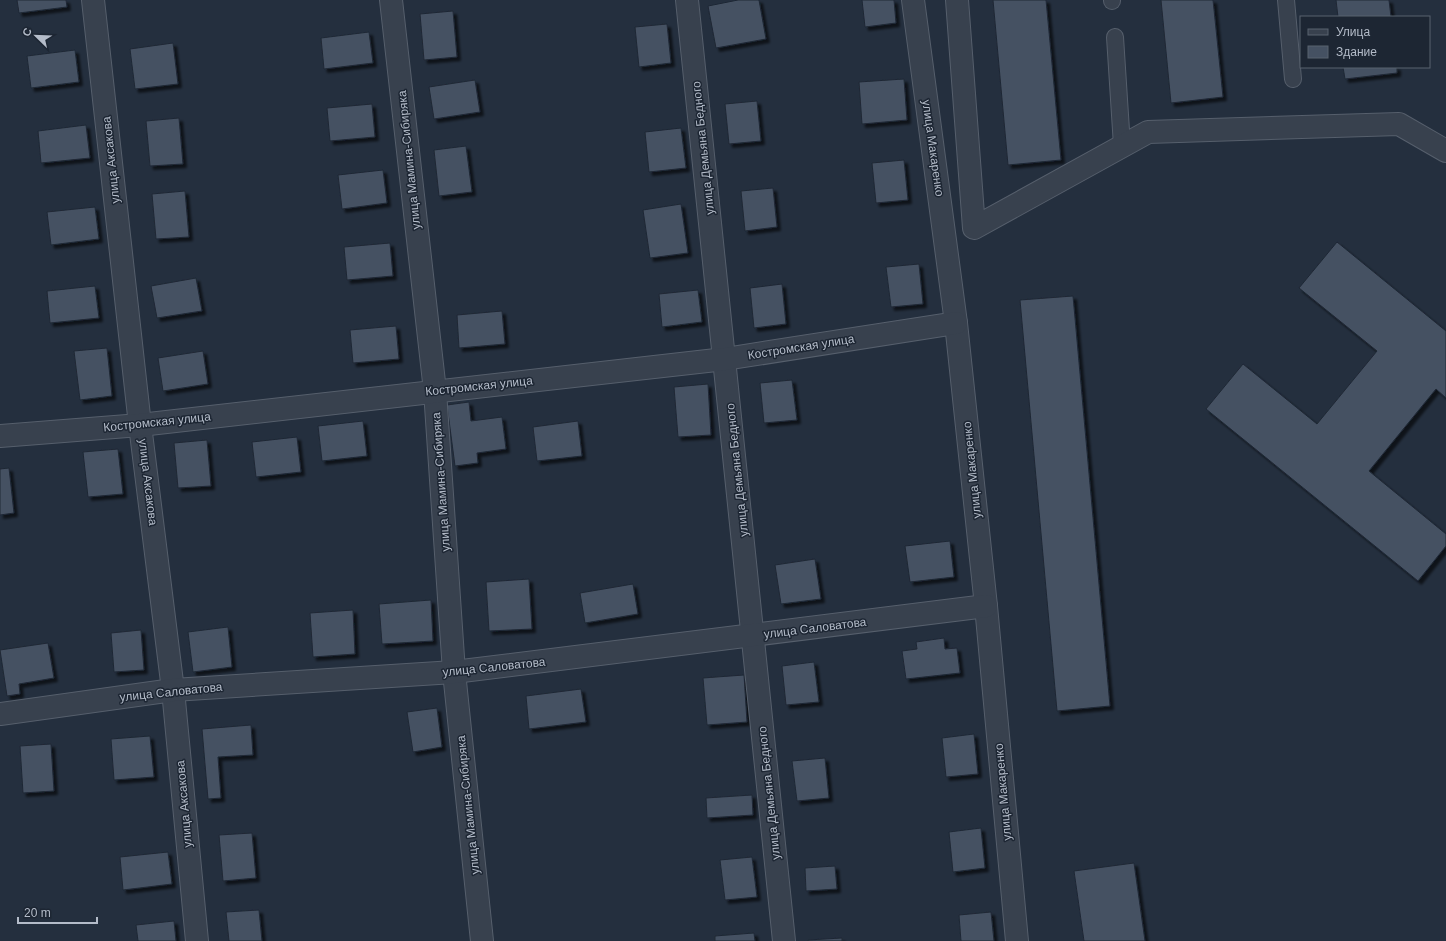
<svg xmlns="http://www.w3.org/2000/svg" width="1446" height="941" font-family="Arial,sans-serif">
  <defs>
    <filter id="shadow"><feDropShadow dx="3.5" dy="3.5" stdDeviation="1" flood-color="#0009"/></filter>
  </defs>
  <rect width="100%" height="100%" fill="#242f3e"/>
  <!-- building -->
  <g fill="#455162" stroke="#1f2835" filter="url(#shadow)">
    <path d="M 17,0 L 66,0 L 67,7 L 19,13 Z"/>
    <path d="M 738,0 L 759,0 L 766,39 L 716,48 L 708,6 Z"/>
    <path d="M 862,0 L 894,0 L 896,23 L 865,27 Z"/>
    <path d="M 993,0 L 1046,0 L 1061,160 L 1008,165 Z"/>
    <path d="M 1161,0 L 1213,0 L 1223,97 L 1171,103 Z"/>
    <path d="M 1336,0 L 1389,0 L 1391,17 L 1338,17 Z"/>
    <path d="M 453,11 L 457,57 L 424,60 L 420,14 Z"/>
    <path d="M 667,24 L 671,63 L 639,67 L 635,27 Z"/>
    <path d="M 369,32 L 373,63 L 324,69 L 321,38 Z"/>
    <path d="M 173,43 L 178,84 L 135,89 L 130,49 Z"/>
    <path d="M 75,50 L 79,82 L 31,88 L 27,56 Z"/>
    <path d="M 1343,67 L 1397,67 L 1397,73 L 1345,79 Z"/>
    <path d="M 904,79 L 907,120 L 862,124 L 859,82 Z"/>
    <path d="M 475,80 L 480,112 L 434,119 L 429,87 Z"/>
    <path d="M 757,101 L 761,141 L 729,144 L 725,104 Z"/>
    <path d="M 372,104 L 375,137 L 330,141 L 327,108 Z"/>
    <path d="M 179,118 L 183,164 L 150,166 L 146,121 Z"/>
    <path d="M 86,125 L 90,158 L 41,163 L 38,131 Z"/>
    <path d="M 681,128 L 686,168 L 649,172 L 645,132 Z"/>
    <path d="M 466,146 L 472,192 L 439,196 L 434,150 Z"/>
    <path d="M 904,160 L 908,200 L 876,203 L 872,163 Z"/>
    <path d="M 383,170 L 387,203 L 342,209 L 338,175 Z"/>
    <path d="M 773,188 L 777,227 L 745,231 L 741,191 Z"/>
    <path d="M 185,191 L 189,237 L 156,239 L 152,194 Z"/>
    <path d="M 681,204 L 688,253 L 650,258 L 643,210 Z"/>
    <path d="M 95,207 L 99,239 L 51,245 L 47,212 Z"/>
    <path d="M 1337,242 L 1446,331 L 1446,398 L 1436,389 L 1369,471 L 1446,534 L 1446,546 L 1418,581 L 1206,409 L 1243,364 L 1317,424 L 1377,351 L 1299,288 Z"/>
    <path d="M 390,243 L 393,276 L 347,280 L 344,247 Z"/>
    <path d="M 919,264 L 923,304 L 891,307 L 886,267 Z"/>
    <path d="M 196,278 L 202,311 L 157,318 L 151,286 Z"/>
    <path d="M 782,284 L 786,324 L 754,328 L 750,288 Z"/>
    <path d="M 95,286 L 99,318 L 50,323 L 47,291 Z"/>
    <path d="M 698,290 L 702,322 L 662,327 L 659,294 Z"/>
    <path d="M 1073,296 L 1110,706 L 1057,711 L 1020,300 Z"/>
    <path d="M 502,311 L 505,344 L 459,348 L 457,315 Z"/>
    <path d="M 396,326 L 399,359 L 353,363 L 350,330 Z"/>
    <path d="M 107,348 L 112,396 L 80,400 L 74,351 Z"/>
    <path d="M 203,351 L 208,384 L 163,391 L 158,358 Z"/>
    <path d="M 792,380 L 797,420 L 764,423 L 760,383 Z"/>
    <path d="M 708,384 L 711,435 L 678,437 L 674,387 Z"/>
    <path d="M 469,402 L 471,421 L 502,417 L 506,449 L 477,453 L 478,463 L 455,466 L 447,405 Z"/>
    <path d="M 363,421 L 367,456 L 322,461 L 318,426 Z"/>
    <path d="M 578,421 L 582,456 L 537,461 L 533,427 Z"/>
    <path d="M 297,437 L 301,472 L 256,477 L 252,442 Z"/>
    <path d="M 207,440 L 211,486 L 178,488 L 174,443 Z"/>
    <path d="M 118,449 L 123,494 L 88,497 L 83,452 Z"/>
    <path d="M 9,468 L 14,513 L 0,515 L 0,469 Z"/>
    <path d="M 950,541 L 954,577 L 910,582 L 905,546 Z"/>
    <path d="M 815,559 L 821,599 L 781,604 L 775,565 Z"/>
    <path d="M 529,579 L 532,629 L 489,631 L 486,582 Z"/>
    <path d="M 633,584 L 638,614 L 585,623 L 580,593 Z"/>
    <path d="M 431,600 L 433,641 L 382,644 L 379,604 Z"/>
    <path d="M 353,610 L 355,654 L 313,657 L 310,613 Z"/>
    <path d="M 228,627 L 232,667 L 193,672 L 188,632 Z"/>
    <path d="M 141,630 L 144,670 L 114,672 L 111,633 Z"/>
    <path d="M 944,638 L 945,649 L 957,648 L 960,673 L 906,679 L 902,651 L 917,649 L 916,642 Z"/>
    <path d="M 48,643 L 54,678 L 19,684 L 20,694 L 7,696 L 0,650 Z"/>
    <path d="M 814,662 L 819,702 L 786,705 L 782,666 Z"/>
    <path d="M 744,675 L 747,722 L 707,725 L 703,678 Z"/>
    <path d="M 581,689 L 586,722 L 529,729 L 526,696 Z"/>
    <path d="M 437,708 L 442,747 L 413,752 L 407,712 Z"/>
    <path d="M 251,725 L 253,755 L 218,757 L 221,798 L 208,799 L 202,729 Z"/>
    <path d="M 974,734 L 978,774 L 946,777 L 942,738 Z"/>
    <path d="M 150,736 L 154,777 L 114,780 L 111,739 Z"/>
    <path d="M 51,744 L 54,791 L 23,793 L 20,746 Z"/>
    <path d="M 825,758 L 829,798 L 797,801 L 792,761 Z"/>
    <path d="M 752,795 L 753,815 L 707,818 L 706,798 Z"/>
    <path d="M 981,828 L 985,868 L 953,872 L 949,832 Z"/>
    <path d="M 252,833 L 256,878 L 223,881 L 219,835 Z"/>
    <path d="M 168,852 L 172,884 L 123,890 L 120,857 Z"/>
    <path d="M 752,857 L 757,897 L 725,900 L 720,860 Z"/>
    <path d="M 1134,863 L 1145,941 L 1084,941 L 1074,871 Z"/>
    <path d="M 835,866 L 837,889 L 806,891 L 805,868 Z"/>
    <path d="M 259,910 L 262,941 L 229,941 L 226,912 Z"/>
    <path d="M 991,912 L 994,941 L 961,941 L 959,915 Z"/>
    <path d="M 174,921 L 176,941 L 138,941 L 136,925 Z"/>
    <path d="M 754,933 L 755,941 L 715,941 L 715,936 Z"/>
    <path d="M 842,938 L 842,941 L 808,941 L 808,940 Z"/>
  </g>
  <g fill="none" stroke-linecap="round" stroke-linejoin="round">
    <!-- service casing -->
    <g stroke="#565f6c" stroke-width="18">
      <g id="service">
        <path d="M 1112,0 L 1112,1"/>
        <path d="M 1286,0 L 1293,79"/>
        <path d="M 1115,37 L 1122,146"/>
      </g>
    </g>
    <!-- minor casing -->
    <g stroke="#565f6c" stroke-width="24">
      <g id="minor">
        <path d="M 93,0 L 140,425 L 173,690 L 197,941"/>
        <path d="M 391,0 L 435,391 L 454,672 L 482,941"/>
        <path d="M 687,0 L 784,941"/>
        <path d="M 913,0 L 956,323 L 986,606 L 1017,941"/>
        <path d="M 957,0 L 974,228 L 1148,132 L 1399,124 L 1446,151"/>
        <path d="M 0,436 L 140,425 L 725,359 L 956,323"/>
        <path d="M 0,714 L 173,690 L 454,672 L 986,606"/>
      </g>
    </g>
    <!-- service -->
    <use href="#service" stroke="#38414e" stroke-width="16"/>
    <!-- minor -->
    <use href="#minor" stroke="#38414e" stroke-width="22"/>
  </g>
  <g text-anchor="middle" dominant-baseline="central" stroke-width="3" stroke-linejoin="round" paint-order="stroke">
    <!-- street labels -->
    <g font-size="12" fill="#b4bcc9" stroke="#1d2633">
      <text transform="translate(703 148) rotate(-96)">улица Демьяна Бедного</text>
      <text transform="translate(933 148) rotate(82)">улица Макаренко</text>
      <text transform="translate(111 160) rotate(-96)">улица Аксакова</text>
      <text transform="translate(409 160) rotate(-96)">улица Мамина-Сибиряка</text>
      <text transform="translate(801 347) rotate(-9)">Костромская улица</text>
      <text transform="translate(479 386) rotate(-6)">Костромская улица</text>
      <text transform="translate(157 422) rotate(-6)">Костромская улица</text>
      <text transform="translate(737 470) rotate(-96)">улица Демьяна Бедного</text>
      <text transform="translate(972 470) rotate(-96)">улица Макаренко</text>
      <text transform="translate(148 482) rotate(83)">улица Аксакова</text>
      <text transform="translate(441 482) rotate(-94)">улица Мамина-Сибиряка</text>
      <text transform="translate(815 628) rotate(-7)">улица Саловатова</text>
      <text transform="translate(494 667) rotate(-6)">улица Саловатова</text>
      <text transform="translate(171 692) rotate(-6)">улица Саловатова</text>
      <text transform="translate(1003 792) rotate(-95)">улица Макаренко</text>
      <text transform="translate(769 793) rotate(-96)">улица Демьяна Бедного</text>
      <text transform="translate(184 804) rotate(-95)">улица Аксакова</text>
      <text transform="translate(468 805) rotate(-96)">улица Мамина-Сибиряка</text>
    </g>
  </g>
  <!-- legend -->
  <rect x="1300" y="16" width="130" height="52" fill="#1d2633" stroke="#59626f"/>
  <rect x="1308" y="29" width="20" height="6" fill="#38414e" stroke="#59626f"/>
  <text x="1336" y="36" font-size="12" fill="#b4bcc9">Улица</text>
  <rect x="1308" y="46" width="20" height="12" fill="#455162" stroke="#59626f"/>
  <text x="1336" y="56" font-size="12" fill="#b4bcc9">Здание</text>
  <!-- north arrow -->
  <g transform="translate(36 36) rotate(293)" stroke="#1d2633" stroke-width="3" paint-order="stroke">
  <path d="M0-3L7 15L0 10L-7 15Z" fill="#b4bcc9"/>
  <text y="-6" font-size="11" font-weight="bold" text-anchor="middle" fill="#b4bcc9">С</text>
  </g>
  <!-- scale -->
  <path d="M18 917v6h79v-6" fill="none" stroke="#b4bcc9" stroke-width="2"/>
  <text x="24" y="917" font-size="12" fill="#b4bcc9" stroke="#1d2633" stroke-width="3" paint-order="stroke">20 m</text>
</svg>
